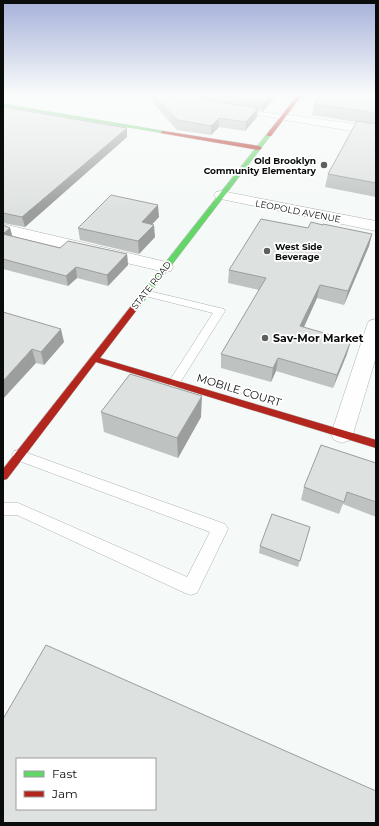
<svg xmlns="http://www.w3.org/2000/svg" width="379" height="826" font-family="Montserrat,sans-serif">
  <rect width="100%" height="100%" fill="#f5f9f7"/>
  <g fill="none" stroke-linecap="round" stroke-linejoin="round">
    <!-- lane casing -->
    <g stroke="#afb2b0" stroke-width="1">
      <g id="lane">
        <path d="M 241,109 L 283,115 L 286,117 L 283,119 L 239,112 L 238,111 Z"/>
        <path d="M 145,290 L 224,309 L 225,311 L 178,386 L 174,387 L 170,386 L 168,383 L 213,313 L 141,295 L 140,293 Z"/>
        <path d="M 19,450 L 225,524 L 228,529 L 197,593 L 191,595 L 185,593 L 17,515 L 3,515 L 3,503 L 18,503 L 187,577 L 210,532 L 14,459 L 12,455 L 14,451 Z"/>
      </g>
    </g>
    <!-- street casing -->
    <g stroke="#afb2b0" stroke-width="1">
      <g id="street">
        <path d="M 283,114 L 376,127 L 376,135 L 279,119 L 277,117 L 279,115 Z"/>
        <path d="M 221,191 L 376,221 L 376,231 L 216,198 L 214,195 L 216,192 Z"/>
        <path d="M 3,224 L 171,263 L 173,267 L 171,271 L 165,272 L 3,234 Z"/>
        <path d="M 376,319 L 376,357 L 353,434 L 350,440 L 342,443 L 334,440 L 331,434 L 367,325 L 369,321 Z"/>
      </g>
    </g>
    <!-- fast casing -->
    <g stroke="#afb2b0" stroke-width="1">
      <g id="fast">
        <path d="M 3,104 L 163,131 L 165,132 L 163,133 L 3,106 Z"/>
        <path d="M 267,134 L 271,135 L 138,309 L 132,309 L 132,305 Z"/>
      </g>
    </g>
    <!-- jam casing -->
    <g stroke="#afb2b0" stroke-width="1">
      <g id="jam">
        <path d="M 298,95 L 302,95 L 271,136 L 267,136 L 267,134 Z"/>
        <path d="M 163,131 L 259,146 L 262,148 L 259,150 L 161,133 L 161,132 Z"/>
        <path d="M 132,305 L 135,305 L 139,307 L 100,358 L 376,440 L 376,448 L 96,362 L 7,479 L 3,480 L 3,469 Z"/>
      </g>
    </g>
    <!-- lane -->
    <use href="#lane" fill="#fefefe" fill-rule="evenodd"/>
    <!-- street -->
    <use href="#street" fill="#fefefe" fill-rule="evenodd"/>
    <!-- fast -->
    <use href="#fast" fill="#63d668" fill-rule="evenodd"/>
    <!-- jam -->
    <use href="#jam" fill="#b3261e" fill-rule="evenodd"/>
  </g>
  <!-- wall -->
  <g fill="#bec2c0">
    <path d="M 152,95 L 156,95 L 188,100 L 194,95 L 277,95 L 263,111 L 258,110 L 257,117 L 245,131 L 219,127 L 211,135 L 177,130 L 153,103 Z"/>
    <path d="M 376,95 L 376,197 L 325,187 L 328,174 L 356,122 L 312,115 L 314,104 Z"/>
    <path d="M 3,107 L 127,128 L 127,137 L 25,227 L 3,223 Z"/>
    <path d="M 159,217 L 152,224 L 155,237 L 139,254 L 80,240 L 78,228 Z"/>
    <path d="M 3,225 L 10,228 L 12,236 L 60,248 L 127,254 L 128,265 L 108,286 L 77,278 L 68,286 L 3,269 Z"/>
    <path d="M 308,228 L 372,234 L 369,246 L 344,305 L 317,298 L 304,327 L 347,354 L 333,388 L 276,371 L 271,382 L 221,368 L 221,354 L 259,290 L 228,283 L 229,270 Z"/>
    <path d="M 3,312 L 64,342 L 44,365 L 36,363 Z"/>
    <path d="M 101,412 L 201,417 L 178,458 L 104,432 Z"/>
    <path d="M 376,463 L 376,517 L 343,504 L 339,514 L 301,500 L 304,487 Z"/>
    <path d="M 310,527 L 298,567 L 259,553 L 260,546 Z"/>
  </g>
  <!-- shaded-wall -->
  <g fill="#9b9e9c">
    <path d="M 204,95 L 206,95 L 206,103 L 202,105 L 202,96 Z"/>
    <path d="M 270,95 L 277,95 L 263,111 L 263,102 Z"/>
    <path d="M 258,108 L 257,117 L 245,131 L 246,122 Z"/>
    <path d="M 219,118 L 219,127 L 211,135 L 211,126 Z"/>
    <path d="M 127,128 L 127,137 L 25,227 L 22,217 Z"/>
    <path d="M 158,205 L 159,217 L 143,234 L 142,222 Z"/>
    <path d="M 154,225 L 155,237 L 139,254 L 138,241 Z"/>
    <path d="M 10,228 L 13,238 L 3,234 Z"/>
    <path d="M 372,234 L 369,246 L 344,305 L 348,291 Z"/>
    <path d="M 127,254 L 128,265 L 108,286 L 107,275 Z"/>
    <path d="M 76,267 L 77,278 L 68,286 L 66,276 Z"/>
    <path d="M 320,285 L 317,298 L 298,340 L 300,326 Z"/>
    <path d="M 61,329 L 64,342 L 44,365 L 41,352 Z"/>
    <path d="M 351,341 L 347,354 L 333,388 L 337,375 Z"/>
    <path d="M 32,349 L 36,363 L 3,399 L 3,381 Z"/>
    <path d="M 278,358 L 276,371 L 271,382 L 273,368 Z"/>
    <path d="M 202,396 L 201,417 L 178,458 L 177,438 Z"/>
  </g>
  <!-- building -->
  <g fill="#dde1df" stroke="#9b9e9c" fill-rule="evenodd">
    <path d="M 153,95 L 188,100 L 194,95 L 204,95 L 202,96 L 204,100 L 258,108 L 246,122 L 219,118 L 211,126 L 177,120 Z"/>
    <path d="M 215,95 L 270,95 L 263,102 Z"/>
    <path d="M 320,95 L 376,95 L 376,114 L 363,111 L 314,104 Z"/>
    <path d="M 3,107 L 127,128 L 22,217 L 3,213 Z"/>
    <path d="M 357,121 L 376,124 L 376,183 L 328,174 Z"/>
    <path d="M 111,195 L 158,205 L 142,222 L 154,225 L 138,241 L 78,228 Z"/>
    <path d="M 261,219 L 308,228 L 311,222 L 323,225 L 323,224 L 372,234 L 348,291 L 320,285 L 300,326 L 351,341 L 337,375 L 278,358 L 273,368 L 221,354 L 266,278 L 229,270 Z"/>
    <path d="M 3,225 L 10,228 L 3,234 Z"/>
    <path d="M 3,234 L 60,248 L 68,241 L 127,254 L 107,275 L 76,267 L 66,276 L 3,259 Z"/>
    <path d="M 3,312 L 61,329 L 41,352 L 32,349 L 3,381 Z"/>
    <path d="M 130,374 L 202,396 L 177,438 L 101,412 Z"/>
    <path d="M 321,445 L 376,463 L 376,502 L 347,492 L 344,502 L 304,487 Z"/>
    <path d="M 272,514 L 310,527 L 300,561 L 260,546 Z"/>
    <path d="M 46,645 L 376,791 L 376,823 L 3,823 L 3,719 ZM 17,759 L 155,759 L 155,809 L 17,809 Z"/>
  </g>
  <!-- sky -->
  <linearGradient id="sky" x2="0" y2="1"><stop stop-color="#a6b1da"/><stop offset="0.45" stop-color="#fafcfb"/><stop offset="1" stop-color="#fafcfb" stop-opacity="0"/></linearGradient>
  <rect width="379" height="211" fill="url(#sky)"/>
  <!-- markers -->
  <g fill="#5c5f5e" stroke="#fff" stroke-width="1.5">
    <circle cx="324" cy="165" r="4"/>
    <circle cx="267" cy="251" r="4"/>
    <circle cx="265" cy="338" r="4"/>
  </g>
  <g text-anchor="middle" dominant-baseline="central" stroke-width="3.5" stroke-linejoin="round" paint-order="stroke">
    <!-- far-poi labels -->
    <g font-size="9" font-weight="bold" fill="#0a0c0b" stroke="#fff" text-anchor="end">
      <text x="316" y="160">Old Brooklyn<tspan x="316" dy="10">Community Elementary</tspan></text>
      <text x="275" y="246" text-anchor="start">West Side<tspan x="275" dy="10">Beverage</tspan></text>
    </g>
    <!-- far-street labels -->
    <g font-size="9" fill="#0a0c0b" stroke="#fff">
      <text transform="translate(298 211) rotate(11)">LEOPOLD AVENUE</text>
      <text transform="translate(151 285) rotate(-52)">STATE ROAD</text>
    </g>
    <!-- poi labels -->
    <g font-size="11" font-weight="bold" fill="#0a0c0b" stroke="#fff" text-anchor="start">
      <text x="273" y="338">Sav-Mor Market</text>
    </g>
    <!-- street labels -->
    <g font-size="11" fill="#0a0c0b" stroke="#fff">
      <text transform="translate(239 390) rotate(17)">MOBILE COURT</text>
    </g>
  </g>
  <!-- border -->
  <rect width="379" height="826" fill="none" stroke="#0a0c0b" stroke-width="8"/>
  <!-- legend -->
  <rect x="16" y="758" width="140" height="52" fill="#ffffff" stroke="#9d9e9d"/>
  <rect x="24" y="771" width="20" height="6" fill="#63d668" stroke="#9d9e9d"/>
  <text x="52" y="778" font-size="12" fill="#0a0c0b">Fast</text>
  <rect x="24" y="791" width="20" height="6" fill="#b3261e" stroke="#9d9e9d"/>
  <text x="52" y="798" font-size="12" fill="#0a0c0b">Jam</text>
</svg>
